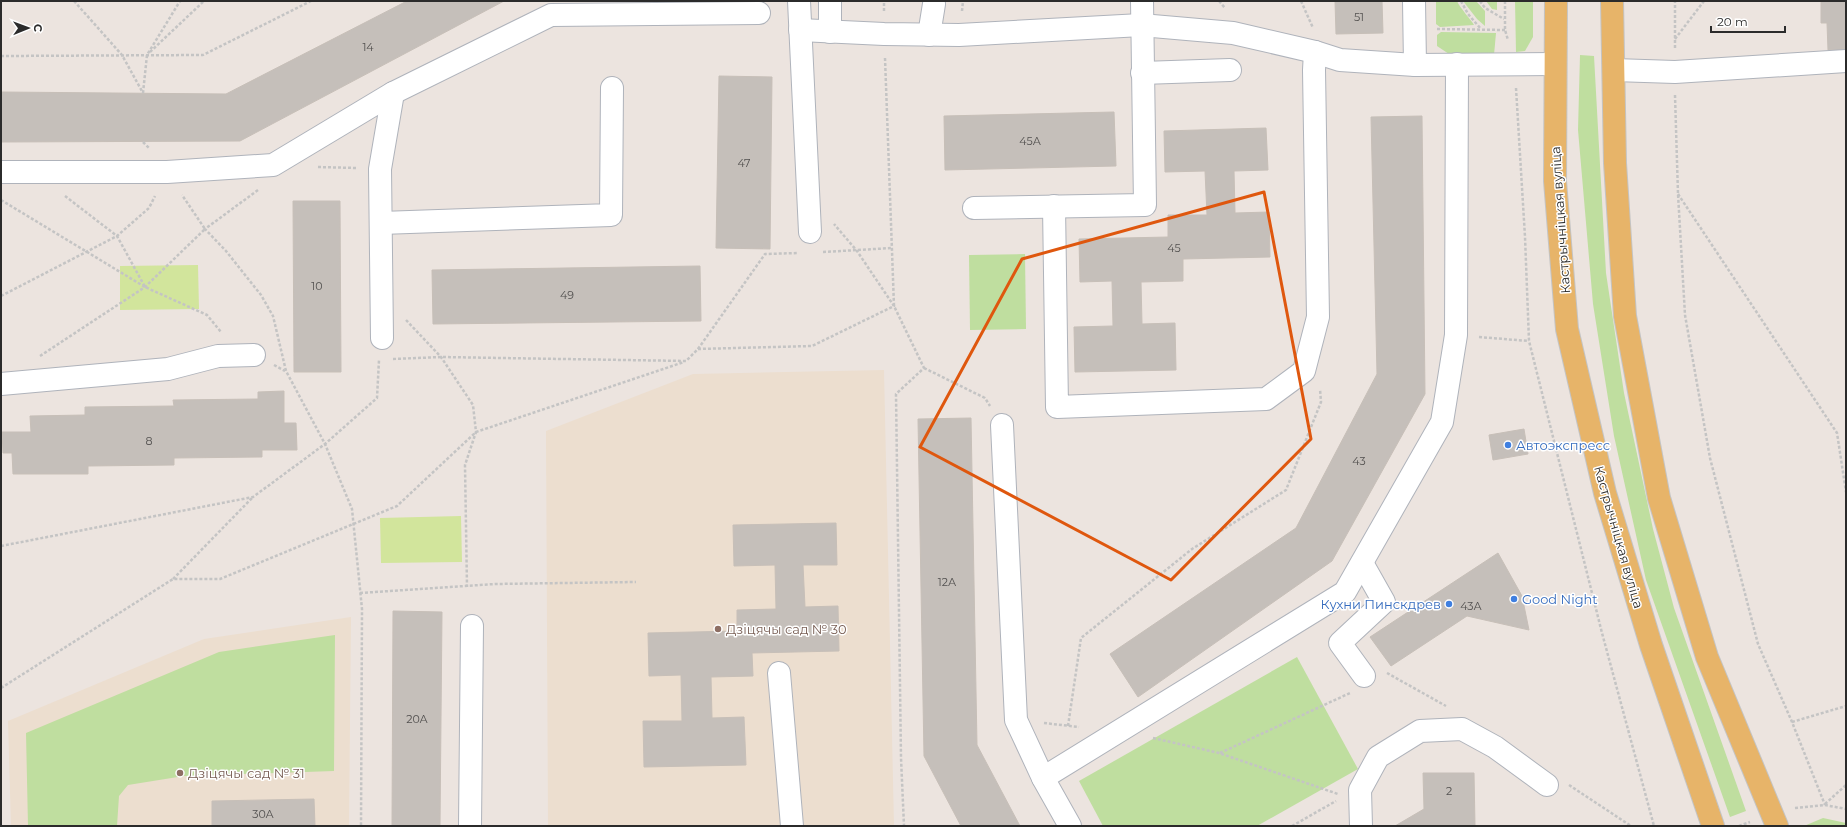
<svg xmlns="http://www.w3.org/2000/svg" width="1847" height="827" font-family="Montserrat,sans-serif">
  <rect width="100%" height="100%" fill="#ece4df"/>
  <!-- education -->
  <g fill="#ecdecf">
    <path d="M 884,370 L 894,826 L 548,826 L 546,431 L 693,374 Z"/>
    <path d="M 351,617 L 349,826 L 11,826 L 8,721 L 204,639 Z"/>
  </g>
  <!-- green -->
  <g fill="#bfde9f">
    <path d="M 1436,1 L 1457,1 C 1460,8 1472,21 1474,25 L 1440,27 L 1436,24 Z"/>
    <path d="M 1463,1 L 1476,1 L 1485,11 L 1485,26 L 1477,19 Z"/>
    <path d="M 1486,1 L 1497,1 L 1497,10 L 1492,9 Z"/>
    <path d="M 1515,1 L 1533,1 L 1533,37 L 1525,51 L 1516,52 Z"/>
    <path d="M 1441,32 L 1496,33 L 1494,55 L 1449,54 L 1437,46 L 1437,35 Z"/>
    <path d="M 1580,55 L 1594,56 L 1606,273 L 1624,393 L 1653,529 L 1674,608 L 1746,811 L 1730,817 L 1646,580 L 1614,436 L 1593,304 L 1578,130 Z"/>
    <path d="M 1025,254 L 1026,329 L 970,330 L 969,255 Z"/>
    <path d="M 335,635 L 334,771 L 184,776 L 128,785 L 119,796 L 117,826 L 28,826 L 26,733 L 219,652 Z"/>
    <path d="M 1297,657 L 1358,769 L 1257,826 L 1103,826 L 1079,781 Z"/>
    <path d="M 1823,818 L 1846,823 L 1846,826 L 1804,826 Z"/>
  </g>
  <!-- pitch -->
  <g fill="#d2e59c">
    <path d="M 198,265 L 199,309 L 120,310 L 120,266 Z"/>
    <path d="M 461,516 L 462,562 L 381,563 L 380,518 Z"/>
  </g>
  <!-- building -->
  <g fill="#c5bfba" stroke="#c7bfb8">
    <path d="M 407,1 L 504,1 L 240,141 L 1,142 L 1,92 L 226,94 Z"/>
    <path d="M 1335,1 L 1382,1 L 1383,33 L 1336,34 Z"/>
    <path d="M 1821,1 L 1846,1 L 1846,49 L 1828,50 L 1827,23 L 1821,23 Z"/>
    <path d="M 719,76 L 772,77 L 770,249 L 716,248 Z"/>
    <path d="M 1114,112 L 1116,166 L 945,170 L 944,116 Z"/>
    <path d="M 1422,116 L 1425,394 L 1332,561 L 1138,697 L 1110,654 L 1296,528 L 1377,374 L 1371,117 Z"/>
    <path d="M 1266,128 L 1268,170 L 1234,171 L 1235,213 L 1269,212 L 1270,257 L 1183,259 L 1183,281 L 1141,282 L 1142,324 L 1175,323 L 1176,370 L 1075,372 L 1074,327 L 1113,326 L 1112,281 L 1080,282 L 1079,239 L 1168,237 L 1168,215 L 1207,215 L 1205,171 L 1165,172 L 1164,131 Z"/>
    <path d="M 293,201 L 340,201 L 341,372 L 294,372 Z"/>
    <path d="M 700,266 L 701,321 L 433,324 L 432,270 Z"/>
    <path d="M 284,391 L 284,423 L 296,423 L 297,450 L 262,450 L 262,457 L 174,458 L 174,465 L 88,466 L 88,474 L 13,474 L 12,453 L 3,453 L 2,432 L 31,432 L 30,416 L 85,415 L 85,407 L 174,406 L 173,400 L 258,399 L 258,392 Z"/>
    <path d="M 971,418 L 977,745 L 1020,826 L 961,826 L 924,756 L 918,419 Z"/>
    <path d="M 1524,429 L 1528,454 L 1493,460 L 1489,435 Z"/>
    <path d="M 836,523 L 837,565 L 803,565 L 805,607 L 838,606 L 839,651 L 752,653 L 753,676 L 711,677 L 712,718 L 744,717 L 746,765 L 644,767 L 643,721 L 682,721 L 681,675 L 649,676 L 648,633 L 737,631 L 737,610 L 776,609 L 775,565 L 734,566 L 733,525 Z"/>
    <path d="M 1498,553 L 1522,596 L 1529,630 L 1467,616 L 1391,666 L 1370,637 Z"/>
    <path d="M 393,611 L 442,612 L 440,826 L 392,826 Z"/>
    <path d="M 1423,773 L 1474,773 L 1475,826 L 1395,826 L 1424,809 Z"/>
    <path d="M 314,799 L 315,826 L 212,826 L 212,801 Z"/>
  </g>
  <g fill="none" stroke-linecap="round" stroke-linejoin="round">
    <!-- minor casing -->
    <g stroke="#afb3bb" stroke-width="24">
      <g id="minor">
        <path d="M 799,1 L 810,232"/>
        <path d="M 830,1 L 830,32"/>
        <path d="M 1414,1 L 1415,65"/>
        <path d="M 800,30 L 884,34 L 959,35 L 1141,25 L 1233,33 L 1315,52 L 1340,60 L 1415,65 L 1555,64"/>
        <path d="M 929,35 L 934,4"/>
        <path d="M 1614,70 L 1675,72 L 1846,61"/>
        <path d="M 1142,73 L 1230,70"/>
        <path d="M 1,172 L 167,172 L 273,165 L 393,93 L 551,15 L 759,13"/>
        <path d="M 1054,206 L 1057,407 L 1266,399 L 1304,371 L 1318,317 L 1314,70 L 1315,52"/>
        <path d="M 974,208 L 1145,205 L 1142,1"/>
        <path d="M 381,223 L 611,215 L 612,88"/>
        <path d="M 382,338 L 380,169 L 393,93"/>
        <path d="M 1,384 L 168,369 L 218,356 L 254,355"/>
        <path d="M 1002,425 L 1016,720 L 1043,778"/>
        <path d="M 1362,563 L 1384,602 L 1340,643 L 1364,676"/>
        <path d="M 779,673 L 792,826"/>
        <path d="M 470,826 L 472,626"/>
        <path d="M 1070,826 L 1043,778 L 1345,592 L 1442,422 L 1456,335 L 1457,64"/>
        <path d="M 1361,826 L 1360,790 L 1378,757 L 1420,731 L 1462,729 L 1495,747 L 1547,785"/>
      </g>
    </g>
    <!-- major casing -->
    <g stroke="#c4c4c4" stroke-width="24">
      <g id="major">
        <path d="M 1556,1 L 1555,181 L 1567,329 L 1605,493 L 1651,645 L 1713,826"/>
        <path d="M 1612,1 L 1615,163 L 1625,316 L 1659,498 L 1707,657 L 1777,826"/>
      </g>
    </g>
    <!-- path -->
    <g stroke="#c4c4c4" stroke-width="2.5" stroke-dasharray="3 2" stroke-linecap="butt">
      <path d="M 74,1 L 122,55 L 143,93"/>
      <path d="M 1219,1 L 1225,8"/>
      <path d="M 1301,1 L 1313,28"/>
      <path d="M 1461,1 L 1468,14 L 1481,29"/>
      <path d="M 1480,1 L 1485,8 L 1504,19"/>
      <path d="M 1505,1 L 1505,30 L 1508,40"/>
      <path d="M 884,11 L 884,1"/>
      <path d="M 962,11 L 963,1"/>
      <path d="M 1437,29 L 1505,30"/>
      <path d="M 1675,39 L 1704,1"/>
      <path d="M 1675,48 L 1675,1"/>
      <path d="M 150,52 L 204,1"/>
      <path d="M 1,56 L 203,55 L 311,1"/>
      <path d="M 885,58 L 894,306 L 924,368 L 896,394 L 901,758 L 904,826"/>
      <path d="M 1516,88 L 1525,237 L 1529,341 L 1602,633 L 1654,826"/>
      <path d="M 143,93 L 147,55 L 180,1"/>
      <path d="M 1675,95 L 1678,194 L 1685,315 L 1710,458 L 1758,644 L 1792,722 L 1825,805"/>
      <path d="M 143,142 L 149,148"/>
      <path d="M 318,167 L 357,168"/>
      <path d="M 258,190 L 205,229 L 226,251 L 261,295 L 273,316 L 286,371 L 325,444 L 352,509 L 362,609 L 361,826"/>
      <path d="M 1678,194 L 1837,433 L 1846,492"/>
      <path d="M 65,196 L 117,236 L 145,287 L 207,315 L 221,332"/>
      <path d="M 1,200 L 145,287"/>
      <path d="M 823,252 L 892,248"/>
      <path d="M 1,296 L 117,236 L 149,208 L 155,196"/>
      <path d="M 406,320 L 441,357 L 473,405 L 476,432 L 465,465 L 467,587"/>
      <path d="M 1479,337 L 1529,341"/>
      <path d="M 698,349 L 765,254 L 798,253"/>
      <path d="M 40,356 L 145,287 L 205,229 L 182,195"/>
      <path d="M 393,359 L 441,357 L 686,361 L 698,349 L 812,346 L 894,306 L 857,251 L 834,224"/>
      <path d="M 274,365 L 285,371"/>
      <path d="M 924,368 L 985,398 L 990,406"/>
      <path d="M 1,546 L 253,497 L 325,444 L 377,398 L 379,360"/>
      <path d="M 173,579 L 253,497"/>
      <path d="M 360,593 L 495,584 L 636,582"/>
      <path d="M 1387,673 L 1446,706"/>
      <path d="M 1,688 L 173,579 L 220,579 L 397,506 L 476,432 L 684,362"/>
      <path d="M 1792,722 L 1846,706"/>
      <path d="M 1044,723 L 1079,727"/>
      <path d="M 1068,726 L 1081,638 L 1192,549 L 1286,490 L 1321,402 L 1320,389"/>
      <path d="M 1153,738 L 1219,753 L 1338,794"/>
      <path d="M 1220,753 L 1350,693"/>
      <path d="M 1569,785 L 1631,826"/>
      <path d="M 1825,804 L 1846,785"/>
      <path d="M 1795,808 L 1825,805 L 1846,809"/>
      <path d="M 1292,826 L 1336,801"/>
      <path d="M 1739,826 L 1750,822"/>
    </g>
    <!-- minor -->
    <use href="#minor" stroke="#fff" stroke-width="22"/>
    <!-- major -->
    <use href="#major" stroke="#e7b469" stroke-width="22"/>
  </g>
  <!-- marked area -->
  <path fill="none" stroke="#df570e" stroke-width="3" stroke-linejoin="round" d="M 1264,192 L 1311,439 L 1171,580 L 920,447 L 1022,259 Z"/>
  <!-- markers -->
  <g fill="#3f7fe0" stroke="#fff" stroke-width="1.5">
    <circle cx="1508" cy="445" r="4"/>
    <circle cx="1514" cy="599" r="4"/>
    <circle cx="1449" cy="604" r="4"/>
  </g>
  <g fill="#8d6e63" stroke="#fff" stroke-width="1.5">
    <circle cx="718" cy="629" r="4"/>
    <circle cx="180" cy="773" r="4"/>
  </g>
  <g text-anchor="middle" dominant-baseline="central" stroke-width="3" stroke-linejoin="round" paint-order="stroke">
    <!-- number labels -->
    <g font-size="11" fill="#52504f">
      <text x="1359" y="17">51</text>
      <text x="368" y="47">14</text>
      <text x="1030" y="141">45А</text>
      <text x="744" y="163">47</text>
      <text x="1174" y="248">45</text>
      <text x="317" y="286">10</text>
      <text x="567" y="295">49</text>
      <text x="149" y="441">8</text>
      <text x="1359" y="461">43</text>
      <text x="947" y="582">12А</text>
      <text x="1471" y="606">43А</text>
      <text x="417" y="719">20А</text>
      <text x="1449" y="791">2</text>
      <text x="263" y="814">30А</text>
    </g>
    <!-- street labels -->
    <g font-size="13" fill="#2b2b2b" stroke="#fff">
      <text transform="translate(1560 220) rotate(-94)">Кастрычніцкая вуліца</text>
      <text transform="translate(1619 537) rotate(74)">Кастрычніцкая вуліца</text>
    </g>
    <!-- shop labels -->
    <g font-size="13" fill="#366cbe" stroke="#fff" text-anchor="start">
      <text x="1516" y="445">Автоэкспресс</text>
      <text x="1522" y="599">Good Night</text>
      <text x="1441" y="604" text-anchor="end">Кухни Пинскдрев</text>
    </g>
    <!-- education labels -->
    <g font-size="13" fill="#785e54" stroke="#fff" text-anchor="start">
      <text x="726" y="629">Дзіцячы сад № 30</text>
      <text x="188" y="773">Дзіцячы сад № 31</text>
    </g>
  </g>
  <!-- border -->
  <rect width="1847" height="827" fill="none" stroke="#2b2b2b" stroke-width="4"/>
  <!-- north arrow -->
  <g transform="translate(28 28) rotate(89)" stroke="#ffffff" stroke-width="3" paint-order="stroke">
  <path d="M0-3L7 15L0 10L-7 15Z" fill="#2b2b2b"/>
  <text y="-6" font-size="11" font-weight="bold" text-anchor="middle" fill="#2b2b2b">С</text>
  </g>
  <!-- scale -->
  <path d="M1711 26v6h74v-6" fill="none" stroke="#2b2b2b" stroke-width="2"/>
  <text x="1717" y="26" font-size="12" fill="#2b2b2b" stroke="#ffffff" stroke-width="3" paint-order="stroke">20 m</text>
</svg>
